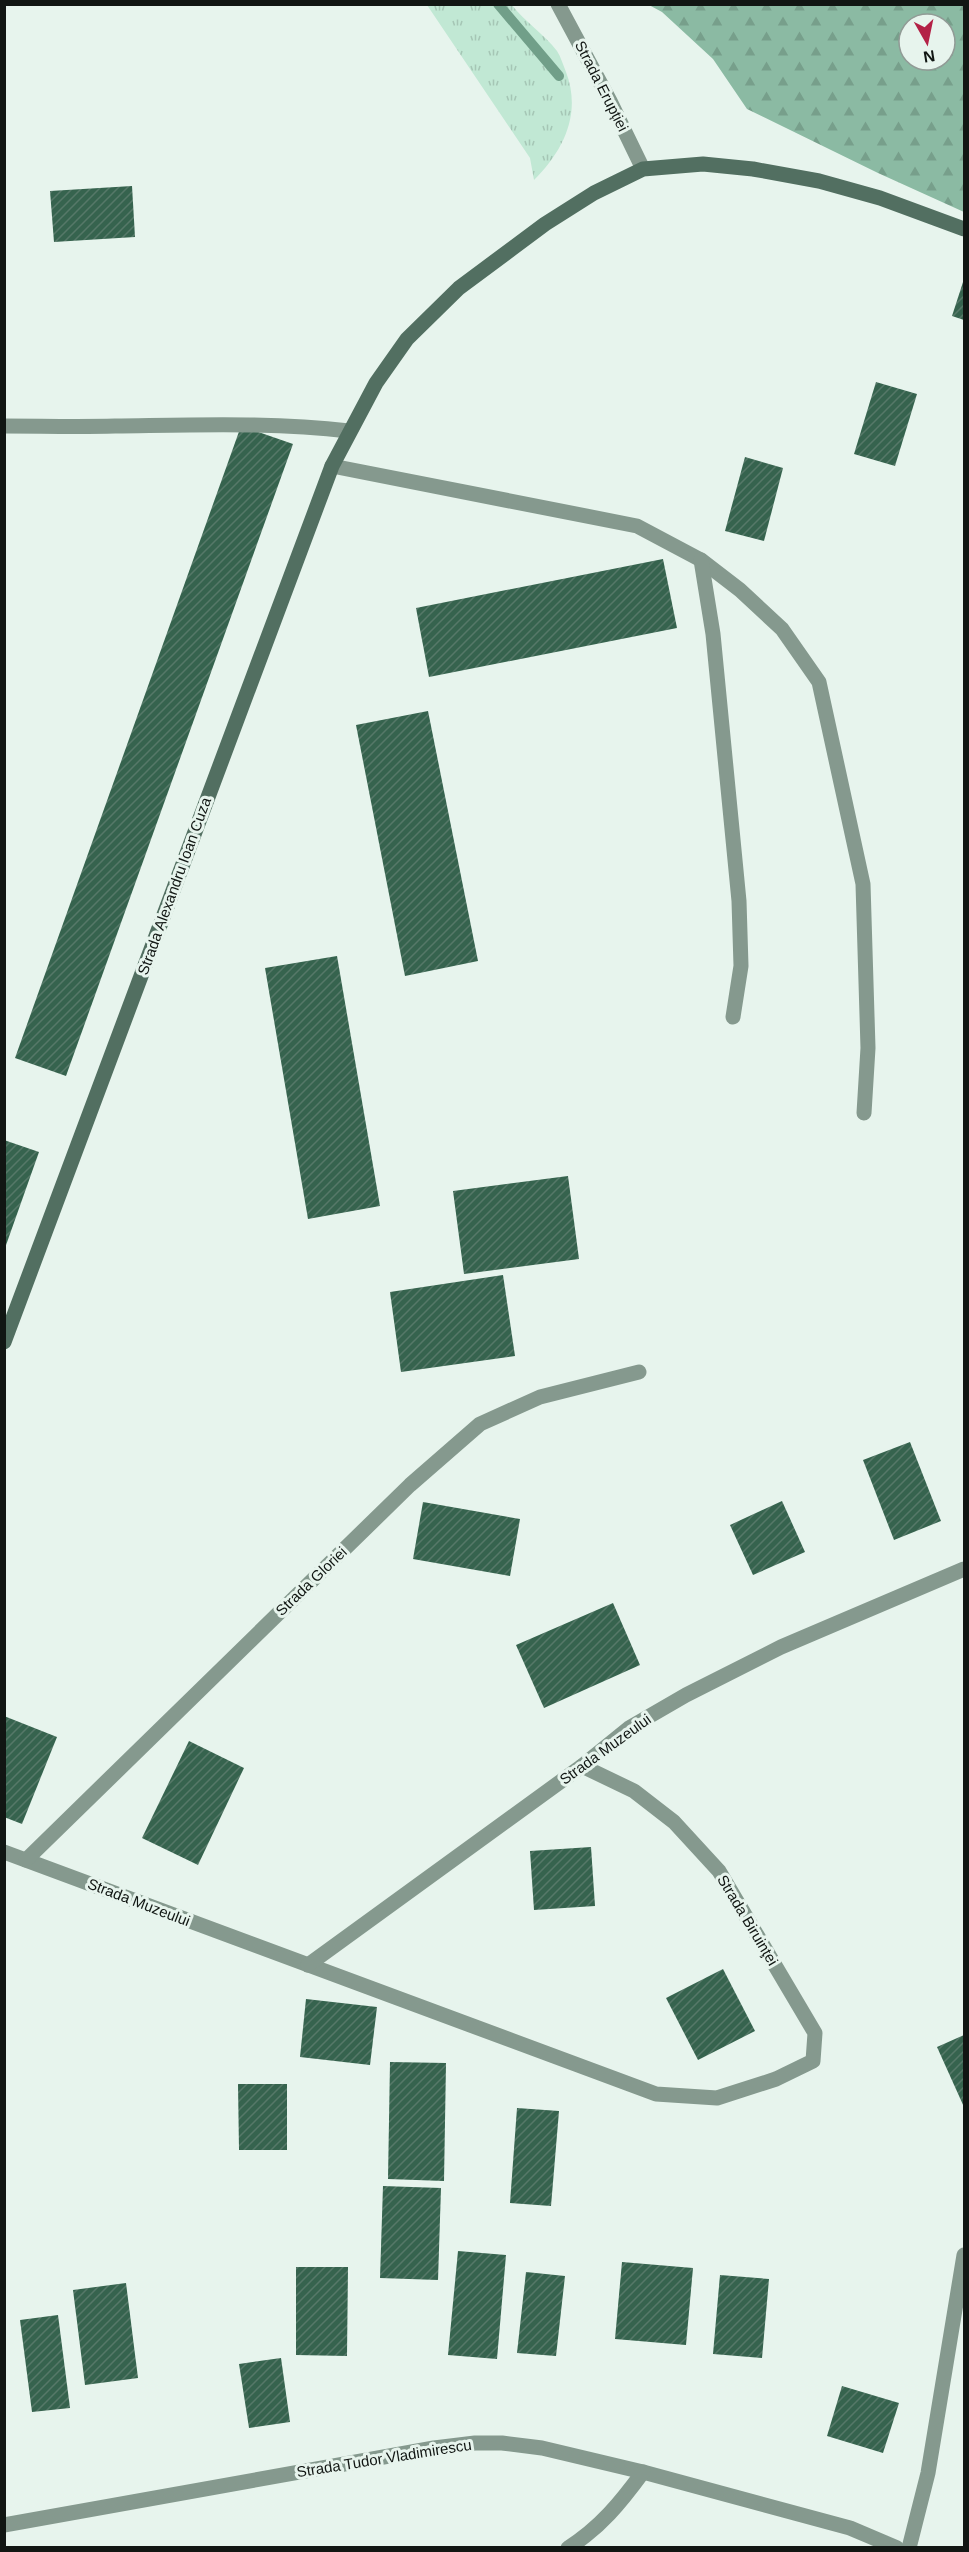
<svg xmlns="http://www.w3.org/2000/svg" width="969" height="2552" font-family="Arial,sans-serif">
  <defs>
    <pattern id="grass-tufts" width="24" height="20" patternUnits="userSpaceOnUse" patternTransform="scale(1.5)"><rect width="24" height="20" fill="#c1e8d4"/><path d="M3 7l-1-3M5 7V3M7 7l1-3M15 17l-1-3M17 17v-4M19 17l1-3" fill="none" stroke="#a5c6b5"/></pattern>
    <pattern id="forest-firs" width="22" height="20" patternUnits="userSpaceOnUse" patternTransform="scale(1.5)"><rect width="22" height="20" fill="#8bbaa3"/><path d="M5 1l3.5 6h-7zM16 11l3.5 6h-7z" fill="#779f8b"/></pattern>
    <pattern id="building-hatch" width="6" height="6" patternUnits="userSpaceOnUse" patternTransform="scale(1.5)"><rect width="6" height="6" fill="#36634e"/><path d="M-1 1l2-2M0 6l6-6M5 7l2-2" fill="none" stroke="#567868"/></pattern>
  </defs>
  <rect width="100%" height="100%" fill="#e7f4ed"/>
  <!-- grass -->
  <path fill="url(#grass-tufts)" d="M 427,5 L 512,5 C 525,22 544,34 557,51 C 561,57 563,65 566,72 C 582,114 563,151 534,180 L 530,158 Z"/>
  <!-- forest -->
  <path fill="url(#forest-firs)" fill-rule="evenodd" d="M 649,5 L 964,5 L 964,212 L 878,173 L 747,109 L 713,59 L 662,12 ZM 909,24 L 945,24 L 945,60 L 909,60 Z"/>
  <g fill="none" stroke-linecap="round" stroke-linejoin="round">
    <!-- stream -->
    <path stroke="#719f89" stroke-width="10" d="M 498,4 L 559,76"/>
  </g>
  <!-- building -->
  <g fill="url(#building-hatch)">
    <path d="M 132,186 L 135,237 L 54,242 L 50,191 Z"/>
    <path d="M 964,279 L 964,320 L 952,316 Z"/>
    <path d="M 876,382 L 917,394 L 895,466 L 854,454 Z"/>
    <path d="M 241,426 L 293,444 L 66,1076 L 15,1058 Z"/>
    <path d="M 745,457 L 783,468 L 764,541 L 725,531 Z"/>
    <path d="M 663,559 L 677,628 L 429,677 L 416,608 Z"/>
    <path d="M 428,711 L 478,961 L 405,976 L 356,725 Z"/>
    <path d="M 337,956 L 380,1206 L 308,1219 L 265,968 Z"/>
    <path d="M 4,1140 L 39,1152 L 5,1248 L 4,1248 Z"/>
    <path d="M 568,1176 L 579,1259 L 464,1274 L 453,1191 Z"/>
    <path d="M 503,1275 L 515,1356 L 401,1372 L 390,1292 Z"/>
    <path d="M 910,1442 L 941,1521 L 894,1540 L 863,1460 Z"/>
    <path d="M 782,1501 L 805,1552 L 753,1575 L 730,1525 Z"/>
    <path d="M 423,1502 L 520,1519 L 510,1576 L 413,1559 Z"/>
    <path d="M 613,1603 L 640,1665 L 544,1708 L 516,1645 Z"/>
    <path d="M 4,1716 L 57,1737 L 22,1824 L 4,1817 Z"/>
    <path d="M 189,1741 L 244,1768 L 198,1865 L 142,1838 Z"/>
    <path d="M 591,1847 L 595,1906 L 534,1910 L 530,1851 Z"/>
    <path d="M 723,1969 L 755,2031 L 698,2060 L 666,1998 Z"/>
    <path d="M 306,1999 L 377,2007 L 370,2065 L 300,2057 Z"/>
    <path d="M 964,2035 L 964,2107 L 937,2047 Z"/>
    <path d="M 390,2062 L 446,2063 L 444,2181 L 388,2179 Z"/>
    <path d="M 238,2084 L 287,2084 L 287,2150 L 239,2150 Z"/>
    <path d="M 517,2108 L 559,2111 L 551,2206 L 510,2203 Z"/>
    <path d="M 383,2186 L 441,2188 L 438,2280 L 380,2278 Z"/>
    <path d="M 458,2251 L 506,2255 L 497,2359 L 448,2355 Z"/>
    <path d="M 622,2262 L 693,2268 L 686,2345 L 615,2339 Z"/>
    <path d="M 296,2267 L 348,2267 L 347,2356 L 296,2355 Z"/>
    <path d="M 526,2272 L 565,2276 L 556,2356 L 517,2353 Z"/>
    <path d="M 720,2275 L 769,2279 L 762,2358 L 713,2354 Z"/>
    <path d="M 126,2283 L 138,2378 L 85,2385 L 73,2290 Z"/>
    <path d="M 58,2315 L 70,2408 L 32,2412 L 20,2320 Z"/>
    <path d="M 281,2358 L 290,2422 L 249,2428 L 239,2364 Z"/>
    <path d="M 842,2386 L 899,2403 L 883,2453 L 827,2436 Z"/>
  </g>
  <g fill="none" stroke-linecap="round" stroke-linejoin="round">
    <!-- lane -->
    <g stroke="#85998e" stroke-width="15">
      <path d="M 332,466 L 637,526 L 701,560 L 740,590 L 782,629 L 819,682 L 863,884 L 868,1048 L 864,1113"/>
      <path d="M 701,560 L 713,634 L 739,901 L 741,966 L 733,1017"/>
    </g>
    <!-- street -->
    <g stroke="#85998e" stroke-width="15">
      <path d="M 558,4 L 610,101 L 643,169"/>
      <path d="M 4,426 C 41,426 78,427 115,426 C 194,425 271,422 349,431"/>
      <path d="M 4,1852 L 656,2094 L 717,2098 L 776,2079 L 813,2061 L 815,2033 L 719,1871 L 674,1822 L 634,1791 L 582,1766"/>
      <path d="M 26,1860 L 410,1485 L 480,1424 L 540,1397 L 639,1372"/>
      <path d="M 308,1965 L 582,1766 L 629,1728 L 686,1695 L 781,1647 L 964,1569"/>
      <path d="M 4,2525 L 434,2448 L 475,2443 L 502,2443 L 542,2448 L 643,2472 L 850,2528 L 897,2548"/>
      <path d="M 568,2548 C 600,2528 621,2502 643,2472"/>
      <path d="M 909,2548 L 928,2473 L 964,2255"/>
    </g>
    <!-- secondary -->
    <path stroke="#526f61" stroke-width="15" d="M 4,1342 L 332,466 L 376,383 L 407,339 L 459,288 L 545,224 L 594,193 L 643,169 L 703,164 L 753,169 L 819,181 L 880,198 L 964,229"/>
  </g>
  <g text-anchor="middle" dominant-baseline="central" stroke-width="6" stroke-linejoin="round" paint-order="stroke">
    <!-- street labels -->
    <g font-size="15" fill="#111613" stroke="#e7f4ed">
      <text transform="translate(602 86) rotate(63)">Strada Erupției</text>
      <text transform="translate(174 886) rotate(-70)">Strada Alexandru Ioan Cuza</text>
      <text transform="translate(311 1581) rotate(-44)">Strada Gloriei</text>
      <text transform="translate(605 1749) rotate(-36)">Strada Muzeului</text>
      <text transform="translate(139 1902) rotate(21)">Strada Muzeului</text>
      <text transform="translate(748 1920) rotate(59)">Strada Biruinţei</text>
      <text transform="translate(384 2458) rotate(-9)">Strada Tudor Vladimirescu</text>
    </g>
  </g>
  <!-- border -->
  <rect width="969" height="2552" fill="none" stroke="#111613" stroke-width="12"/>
  <!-- north arrow -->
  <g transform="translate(927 42) rotate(171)"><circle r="28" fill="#e7f4ed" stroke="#919b96" stroke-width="1.5"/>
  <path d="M0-4.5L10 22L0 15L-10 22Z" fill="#b32146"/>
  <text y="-9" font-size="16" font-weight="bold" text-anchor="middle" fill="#111613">N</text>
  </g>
</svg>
